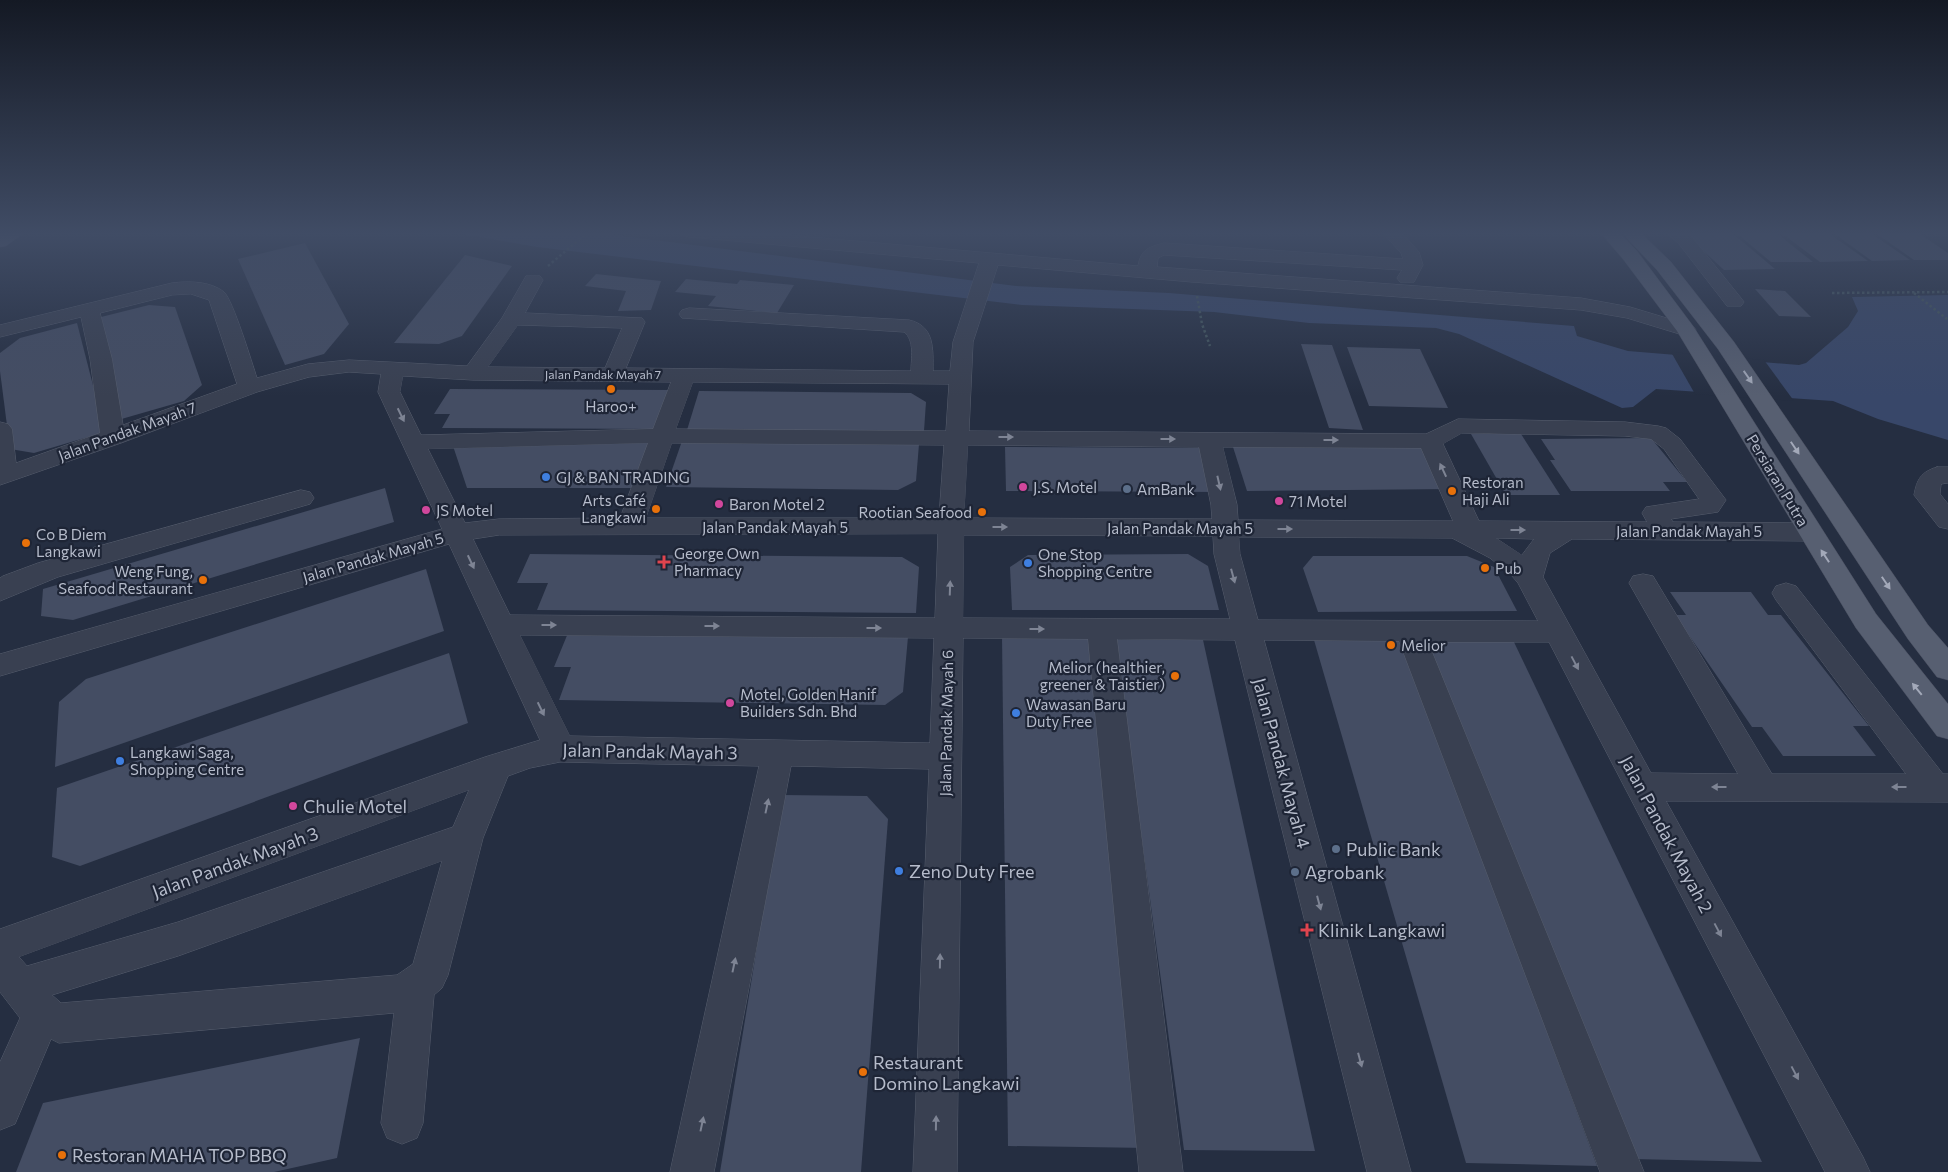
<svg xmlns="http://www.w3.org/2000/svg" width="1948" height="1172" font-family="Commissioner,sans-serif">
  <rect width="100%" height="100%" fill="#252e41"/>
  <!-- water -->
  <path fill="#384769" d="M 451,232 L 592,232 L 1016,286 L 1169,293 L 1574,326 L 1577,336 L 1628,351 L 1799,365 L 1806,363 L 1848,327 L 1858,311 L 1852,297 L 1948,295 L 1948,440 L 1878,419 L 1833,401 L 1656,389 L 1633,407 L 1622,408 L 1459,334 L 1436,328 L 1309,323 L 1214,312 L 1022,305 L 537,247 Z"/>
  <!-- pier -->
  <path fill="#252e41" d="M 1671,352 L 1764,360 L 1794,401 L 1695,394 Z"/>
  <!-- building -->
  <g fill="#444d63">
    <path d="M 1683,232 L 1731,232 L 1775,269 L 1724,270 Z"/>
    <path d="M 1735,232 L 1775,232 L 1813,262 L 1771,262 Z"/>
    <path d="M 1780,232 L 1827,232 L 1868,261 L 1820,262 Z"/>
    <path d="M 1832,232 L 1869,232 L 1910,260 L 1872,261 Z"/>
    <path d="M 1874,232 L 1917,232 L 1948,253 L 1948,260 L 1914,260 Z"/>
    <path d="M 305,243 L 349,324 L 324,354 L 285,365 L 238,259 Z"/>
    <path d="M 465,255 L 512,266 L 462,336 L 439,344 L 394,343 Z"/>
    <path d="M 596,274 L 661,281 L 651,310 L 618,311 L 626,291 L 585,286 Z"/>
    <path d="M 686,279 L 737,284 L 740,280 L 794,285 L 777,313 L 708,306 L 716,296 L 675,292 Z"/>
    <path d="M 1755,289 L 1785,291 L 1811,317 L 1779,316 Z"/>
    <path d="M 149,305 L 175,307 L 202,385 L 184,401 L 118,420 L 93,319 Z"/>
    <path d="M 77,323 L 105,432 L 34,453 L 10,449 L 0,371 L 0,353 L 20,338 Z"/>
    <path d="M 1301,344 L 1332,345 L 1363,430 L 1329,428 Z"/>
    <path d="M 1347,347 L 1420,349 L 1448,408 L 1369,406 Z"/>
    <path d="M 450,389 L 676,390 L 661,429 L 442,428 L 450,414 L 434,414 Z"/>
    <path d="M 699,391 L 911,393 L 926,402 L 924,431 L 687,430 Z"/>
    <path d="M 1471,434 L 1521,434 L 1560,495 L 1506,495 Z"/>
    <path d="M 1651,438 L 1687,482 L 1663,482 L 1670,491 L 1571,491 L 1550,460 L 1555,460 L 1541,439 Z"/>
    <path d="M 682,441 L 919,444 L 916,481 L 898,490 L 666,487 Z"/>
    <path d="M 452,443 L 656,443 L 640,488 L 467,488 Z"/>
    <path d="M 1427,445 L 1452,489 L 1247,491 L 1233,447 Z"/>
    <path d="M 1005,447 L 1209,448 L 1220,492 L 1006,491 Z"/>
    <path d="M 385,488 L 394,522 L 73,620 L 41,616 L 43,589 Z"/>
    <path d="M 530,554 L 902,557 L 919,567 L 916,613 L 537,610 L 548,583 L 517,583 Z"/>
    <path d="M 1188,554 L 1208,566 L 1219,610 L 1012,610 L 1010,567 L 1028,555 Z"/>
    <path d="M 1313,556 L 1467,556 L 1494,567 L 1517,611 L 1318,612 L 1303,568 Z"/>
    <path d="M 426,569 L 444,631 L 55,767 L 59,702 L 86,679 Z"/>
    <path d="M 1670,592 L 1751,592 L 1768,615 L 1781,615 L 1869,726 L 1853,726 L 1876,756 L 1783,756 L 1762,727 L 1752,727 L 1675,615 L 1686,615 Z"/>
    <path d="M 568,633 L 908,637 L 903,692 L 885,705 L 559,700 L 571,667 L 554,667 Z"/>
    <path d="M 1002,635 L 1097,636 L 1149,1148 L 1008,1146 Z"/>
    <path d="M 1426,639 L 1513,640 L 1762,1162 L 1633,1159 Z"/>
    <path d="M 1115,640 L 1203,640 L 1315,1151 L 1184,1150 Z"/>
    <path d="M 1314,640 L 1401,641 L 1597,1166 L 1466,1163 Z"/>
    <path d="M 449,653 L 468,723 L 80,866 L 52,857 L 57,788 Z"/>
    <path d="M 782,795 L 867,796 L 888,819 L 861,1172 L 720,1172 Z"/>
    <path d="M 360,1038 L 337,1158 L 274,1172 L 16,1172 L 43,1103 Z"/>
  </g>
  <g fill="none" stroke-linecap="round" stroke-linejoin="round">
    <!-- minor casing -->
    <g stroke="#575e6e" stroke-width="1">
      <g id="minor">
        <path d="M 681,232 L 753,232 L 1138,266 C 1141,249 1149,247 1164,243 L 1403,259 L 1401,253 L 1382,232 L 1401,232 L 1419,252 L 1423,265 L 1414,282 L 1400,282 L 1397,278 L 1402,270 L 1164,255 L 1158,258 L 1157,267 L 1581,298 L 1630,307 L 1693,326 L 1696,330 L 1693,334 L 1686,336 L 1627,318 L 1581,310 L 1192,282 L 998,265 L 973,342 L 969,431 L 1426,434 L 1458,419 L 1625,422 L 1658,426 L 1666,428 L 1680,439 L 1726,500 L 1718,512 L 1671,519 L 1673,522 L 1810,523 L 1819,526 L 1823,532 L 1819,538 L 1810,541 L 1572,539 L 1550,553 L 1543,577 L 1651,773 L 1738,774 L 1629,583 L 1633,576 L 1643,574 L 1653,576 L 1772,774 L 1906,774 L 1776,600 L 1772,593 L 1776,586 L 1786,583 L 1796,586 L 1943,774 L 1948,774 L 1948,802 L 1666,801 L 1863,1157 L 1870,1172 L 1825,1172 L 1549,642 L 1428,642 L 1644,1172 L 1600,1172 L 1399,641 L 1264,640 L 1411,1172 L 1367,1172 L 1235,640 L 1117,639 L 1183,1172 L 1139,1172 L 1088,639 L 963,638 L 957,1172 L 913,1172 L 929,769 L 791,766 L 714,1172 L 670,1172 L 759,766 L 560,762 L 530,768 L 508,776 L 483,838 L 448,975 L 442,988 L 434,995 L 423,1123 L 417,1138 L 402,1144 L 387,1138 L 381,1123 L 394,1013 L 59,1043 L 51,1039 L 15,1124 L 0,1130 L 0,1062 L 20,1018 L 0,992 L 0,929 L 485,757 L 540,740 L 449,544 L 0,676 L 0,654 L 442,529 L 378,392 L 381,374 L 349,372 L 309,377 L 257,392 L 121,443 L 0,485 L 0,422 L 8,424 L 12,429 L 16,463 L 100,433 L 90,359 L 81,317 L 0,337 L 0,325 L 172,283 C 189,281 210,281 224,292 C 233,300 252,363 257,378 L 308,364 L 349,360 L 467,366 L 502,318 L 526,276 L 540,276 L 543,280 L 525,313 L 642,318 L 645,322 L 626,368 L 911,371 C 911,359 915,340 904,332 L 682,318 L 679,314 L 682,310 L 689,308 L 909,320 C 935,326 933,349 933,371 L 950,371 L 953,342 L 979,263 L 690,237 L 684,236 ZM 191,294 L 209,300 L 237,384 L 123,425 L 112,359 L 100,313 L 172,295 ZM 518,325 L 622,328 L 605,368 L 488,367 ZM 403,376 L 473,380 L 671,382 L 653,429 L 421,435 L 400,392 ZM 693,382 L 949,384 L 946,431 L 676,429 ZM 1462,433 L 1625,436 L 1651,439 L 1664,449 L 1699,499 L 1646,507 L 1642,513 L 1647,522 L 1479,521 L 1443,444 ZM 648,443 L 620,518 L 499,519 L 465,523 L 428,449 ZM 672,443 L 944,445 L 939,518 L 646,518 ZM 968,445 L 1199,447 L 1211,505 L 1212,519 L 964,518 ZM 1223,447 L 1421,448 L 1453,521 L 1238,520 L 1237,505 ZM 938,534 L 935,618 L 510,615 L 473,539 L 499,535 ZM 964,535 L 1213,536 L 1214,554 L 1230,619 L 963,618 ZM 1239,537 L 1452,538 L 1490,558 L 1512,576 L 1518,583 L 1538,621 L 1258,620 L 1240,554 ZM 1496,538 L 1534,539 L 1522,555 ZM 520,635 L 934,638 L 930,743 L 570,736 ZM 469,790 L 453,827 L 178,922 L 27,966 L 19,957 ZM 442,861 L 413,964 L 397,975 L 61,1003 L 52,995 L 178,956 Z"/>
        <path d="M 1666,232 L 1686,232 L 1691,236 L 1741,298 L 1744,302 L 1741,306 L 1727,306 L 1679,244 Z"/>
        <path d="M 1937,467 L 1948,467 L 1948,483 L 1941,484 L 1940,494 L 1948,504 L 1948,529 L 1939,527 L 1914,495 C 1917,479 1921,472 1937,467 Z"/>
        <path d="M 301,490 L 310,492 L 314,498 L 310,504 L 58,577 L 0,601 L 0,578 L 3,576 L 38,563 Z"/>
      </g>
    </g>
    <!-- major casing -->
    <g stroke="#43495a" stroke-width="1">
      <g id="major">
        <path d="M 3,232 L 25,232 L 6,246 L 0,247 L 0,234 Z"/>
        <path d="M 1600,232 L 1619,232 L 1637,251 L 1693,326 L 1876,614 L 1948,704 L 1948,739 L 1937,736 L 1856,628 L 1677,331 L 1623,259 Z"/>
        <path d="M 1621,232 L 1640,232 L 1671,262 L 1734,342 L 1928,625 L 1948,648 L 1948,680 L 1937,677 L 1908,639 L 1718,349 L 1657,270 Z"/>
      </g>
    </g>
    <!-- path -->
    <g stroke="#45595f" stroke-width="2.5" stroke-dasharray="2.5 2.5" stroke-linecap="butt">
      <path d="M 548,266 L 588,232"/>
      <path d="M 1832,293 L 1948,292"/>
      <path d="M 1914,293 L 1947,319"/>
      <path d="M 1197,296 L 1202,324 L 1210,346"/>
    </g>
    <!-- minor -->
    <use href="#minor" fill="#394051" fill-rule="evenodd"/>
    <!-- major -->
    <use href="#major" fill="#575f71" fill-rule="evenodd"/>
  </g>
  <!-- one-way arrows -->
  <defs><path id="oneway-solid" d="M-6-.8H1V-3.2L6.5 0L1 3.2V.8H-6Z" transform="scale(1.25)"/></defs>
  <g fill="#a3a9b9">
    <use href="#oneway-solid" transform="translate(1748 377) rotate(55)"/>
    <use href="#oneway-solid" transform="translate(1795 448) rotate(56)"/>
    <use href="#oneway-solid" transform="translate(1825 556) rotate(-123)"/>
    <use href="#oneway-solid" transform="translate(1886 583) rotate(56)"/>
    <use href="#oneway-solid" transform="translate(1917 689) rotate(-129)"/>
  </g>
  <g fill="#7e8494">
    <use href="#oneway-solid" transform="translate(401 415) rotate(64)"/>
    <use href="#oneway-solid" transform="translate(1006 437)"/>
    <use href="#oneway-solid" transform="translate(1168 439)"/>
    <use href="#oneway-solid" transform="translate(1331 440)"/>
    <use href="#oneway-solid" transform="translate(1443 470) rotate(-115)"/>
    <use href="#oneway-solid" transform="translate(1219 483) rotate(77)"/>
    <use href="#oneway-solid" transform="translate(1000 527)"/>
    <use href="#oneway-solid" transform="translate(1285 529)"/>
    <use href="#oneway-solid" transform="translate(1518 530)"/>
    <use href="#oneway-solid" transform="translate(471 562) rotate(65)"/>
    <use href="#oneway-solid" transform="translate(1233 576) rotate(75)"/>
    <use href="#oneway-solid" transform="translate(950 588) rotate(-88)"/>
    <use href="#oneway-solid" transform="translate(549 625)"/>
    <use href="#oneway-solid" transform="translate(712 626)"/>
    <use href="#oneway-solid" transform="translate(874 628)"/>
    <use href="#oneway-solid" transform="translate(1037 629)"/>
    <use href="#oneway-solid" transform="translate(1575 663) rotate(62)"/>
    <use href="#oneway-solid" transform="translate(541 709) rotate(64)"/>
    <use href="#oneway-solid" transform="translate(1719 787) rotate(-180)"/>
    <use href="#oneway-solid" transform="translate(1899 787) rotate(-180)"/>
    <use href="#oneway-solid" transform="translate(767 806) rotate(-78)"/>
    <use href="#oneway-solid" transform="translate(1319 903) rotate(75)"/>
    <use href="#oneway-solid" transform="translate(1718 930) rotate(62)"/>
    <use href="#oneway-solid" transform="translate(940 961) rotate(-89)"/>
    <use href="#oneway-solid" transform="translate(734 965) rotate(-78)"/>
    <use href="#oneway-solid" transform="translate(1360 1060) rotate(75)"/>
    <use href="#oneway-solid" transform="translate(1795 1073) rotate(62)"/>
    <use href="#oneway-solid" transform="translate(936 1123) rotate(-89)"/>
    <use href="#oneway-solid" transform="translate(702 1124) rotate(-78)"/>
  </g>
  <!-- sky -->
  <linearGradient id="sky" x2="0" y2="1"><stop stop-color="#141924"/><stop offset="0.59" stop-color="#404c65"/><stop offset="1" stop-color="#404c65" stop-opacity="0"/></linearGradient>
  <rect width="1948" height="396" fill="url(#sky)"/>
  <!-- markers -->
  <g fill="#e8710a" stroke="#1e2536" stroke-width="2">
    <circle cx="611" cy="389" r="5"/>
    <circle cx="1452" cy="491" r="5"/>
    <circle cx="656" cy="509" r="5"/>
    <circle cx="982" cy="512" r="5"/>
    <circle cx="26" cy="543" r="5"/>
    <circle cx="1485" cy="568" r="5"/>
    <circle cx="203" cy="580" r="5"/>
    <circle cx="1391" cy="645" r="5"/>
    <circle cx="1175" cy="676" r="5"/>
    <circle cx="863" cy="1072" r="5"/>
    <circle cx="62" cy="1155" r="5"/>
  </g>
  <g fill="#3f7fe0" stroke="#1e2536" stroke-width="2">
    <circle cx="546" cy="477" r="5"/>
    <circle cx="1028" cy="563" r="5"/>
    <circle cx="1016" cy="713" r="5"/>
    <circle cx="120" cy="761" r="5"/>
    <circle cx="899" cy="871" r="5"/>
  </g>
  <g fill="#d1479c" stroke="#1e2536" stroke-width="2">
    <circle cx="1023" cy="487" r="5"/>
    <circle cx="1279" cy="501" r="5"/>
    <circle cx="719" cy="504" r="5"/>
    <circle cx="426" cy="510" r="5"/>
    <circle cx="730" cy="703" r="5"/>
    <circle cx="293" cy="806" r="5"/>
  </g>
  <g fill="#5c6f8a" stroke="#1e2536" stroke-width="2">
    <circle cx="1127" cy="489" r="5"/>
    <circle cx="1336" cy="849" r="5"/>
    <circle cx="1295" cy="872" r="5"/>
  </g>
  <g fill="#e0444e" stroke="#1e2536" stroke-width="2">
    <path d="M661.5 554.5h5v5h5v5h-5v5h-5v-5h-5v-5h5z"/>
    <path d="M1304.5 922.5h5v5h5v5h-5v5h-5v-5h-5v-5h5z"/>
  </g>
  <g text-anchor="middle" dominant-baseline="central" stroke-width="4.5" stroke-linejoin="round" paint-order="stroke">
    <!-- far-street labels -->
    <g font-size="12" fill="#b6bccb" stroke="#1e2536">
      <text x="603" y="374">Jalan Pandak Mayah 7</text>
    </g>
    <!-- poi labels -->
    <g font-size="15" fill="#b6bccb" stroke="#1e2536" text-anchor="start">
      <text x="611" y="406" text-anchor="middle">Haroo+</text>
      <text x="556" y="477">GJ &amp; BAN TRADING</text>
      <text x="1462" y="482">Restoran<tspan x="1462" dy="17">Haji Ali</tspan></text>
      <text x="1033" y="487">J.S. Motel</text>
      <text x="1137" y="489">AmBank</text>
      <text x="646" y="500" text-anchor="end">Arts Café<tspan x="646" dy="17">Langkawi</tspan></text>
      <text x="1289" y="501">71 Motel</text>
      <text x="729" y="504">Baron Motel 2</text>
      <text x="436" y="510">JS Motel</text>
      <text x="972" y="512" text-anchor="end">Rootian Seafood</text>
      <text x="36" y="534">Co B Diem<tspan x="36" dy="17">Langkawi</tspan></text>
      <text x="674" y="553">George Own<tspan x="674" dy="17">Pharmacy</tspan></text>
      <text x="1038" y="554">One Stop<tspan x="1038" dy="17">Shopping Centre</tspan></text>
      <text x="1495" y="568">Pub</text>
      <text x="193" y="571" text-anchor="end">Weng Fung,<tspan x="193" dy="17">Seafood Restaurant</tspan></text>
      <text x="1401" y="645">Melior</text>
      <text x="1165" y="667" text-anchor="end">Melior (healthier,<tspan x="1165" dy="17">greener &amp; Taistier)</tspan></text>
      <text x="740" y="694">Motel, Golden Hanif<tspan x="740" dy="17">Builders Sdn. Bhd</tspan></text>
      <text x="1026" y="704">Wawasan Baru<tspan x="1026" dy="17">Duty Free</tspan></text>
      <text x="130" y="752">Langkawi Saga,<tspan x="130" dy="17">Shopping Centre</tspan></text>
    </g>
    <!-- street labels -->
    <g font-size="15" fill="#b6bccb" stroke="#1e2536">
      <text transform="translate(127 431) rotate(-20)">Jalan Pandak Mayah 7</text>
      <text transform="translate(1778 480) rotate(59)">Persiaran Putra</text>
      <text x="775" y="527">Jalan Pandak Mayah 5</text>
      <text x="1180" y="528">Jalan Pandak Mayah 5</text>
      <text x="1689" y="531">Jalan Pandak Mayah 5</text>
      <text transform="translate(373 557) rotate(-16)">Jalan Pandak Mayah 5</text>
      <text transform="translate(946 723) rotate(-89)">Jalan Pandak Mayah 6</text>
    </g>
    <!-- near-street labels -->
    <g font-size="18" fill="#b6bccb" stroke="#1e2536">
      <text transform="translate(650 751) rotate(1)">Jalan Pandak Mayah 3</text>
      <text transform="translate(1282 763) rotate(75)">Jalan Pandak Mayah 4</text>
      <text transform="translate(1667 834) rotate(62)">Jalan Pandak Mayah 2</text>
      <text transform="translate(235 862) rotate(-20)">Jalan Pandak Mayah 3</text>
    </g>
    <!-- near-poi labels -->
    <g font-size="18" fill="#b6bccb" stroke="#1e2536" text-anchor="start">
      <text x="303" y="806">Chulie Motel</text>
      <text x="1346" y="849">Public Bank</text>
      <text x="909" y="871">Zeno Duty Free</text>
      <text x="1305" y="872">Agrobank</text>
      <text x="1318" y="930">Klinik Langkawi</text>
      <text x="873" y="1062">Restaurant<tspan x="873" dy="21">Domino Langkawi</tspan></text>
      <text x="72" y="1155">Restoran MAHA TOP BBQ</text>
    </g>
  </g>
</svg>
